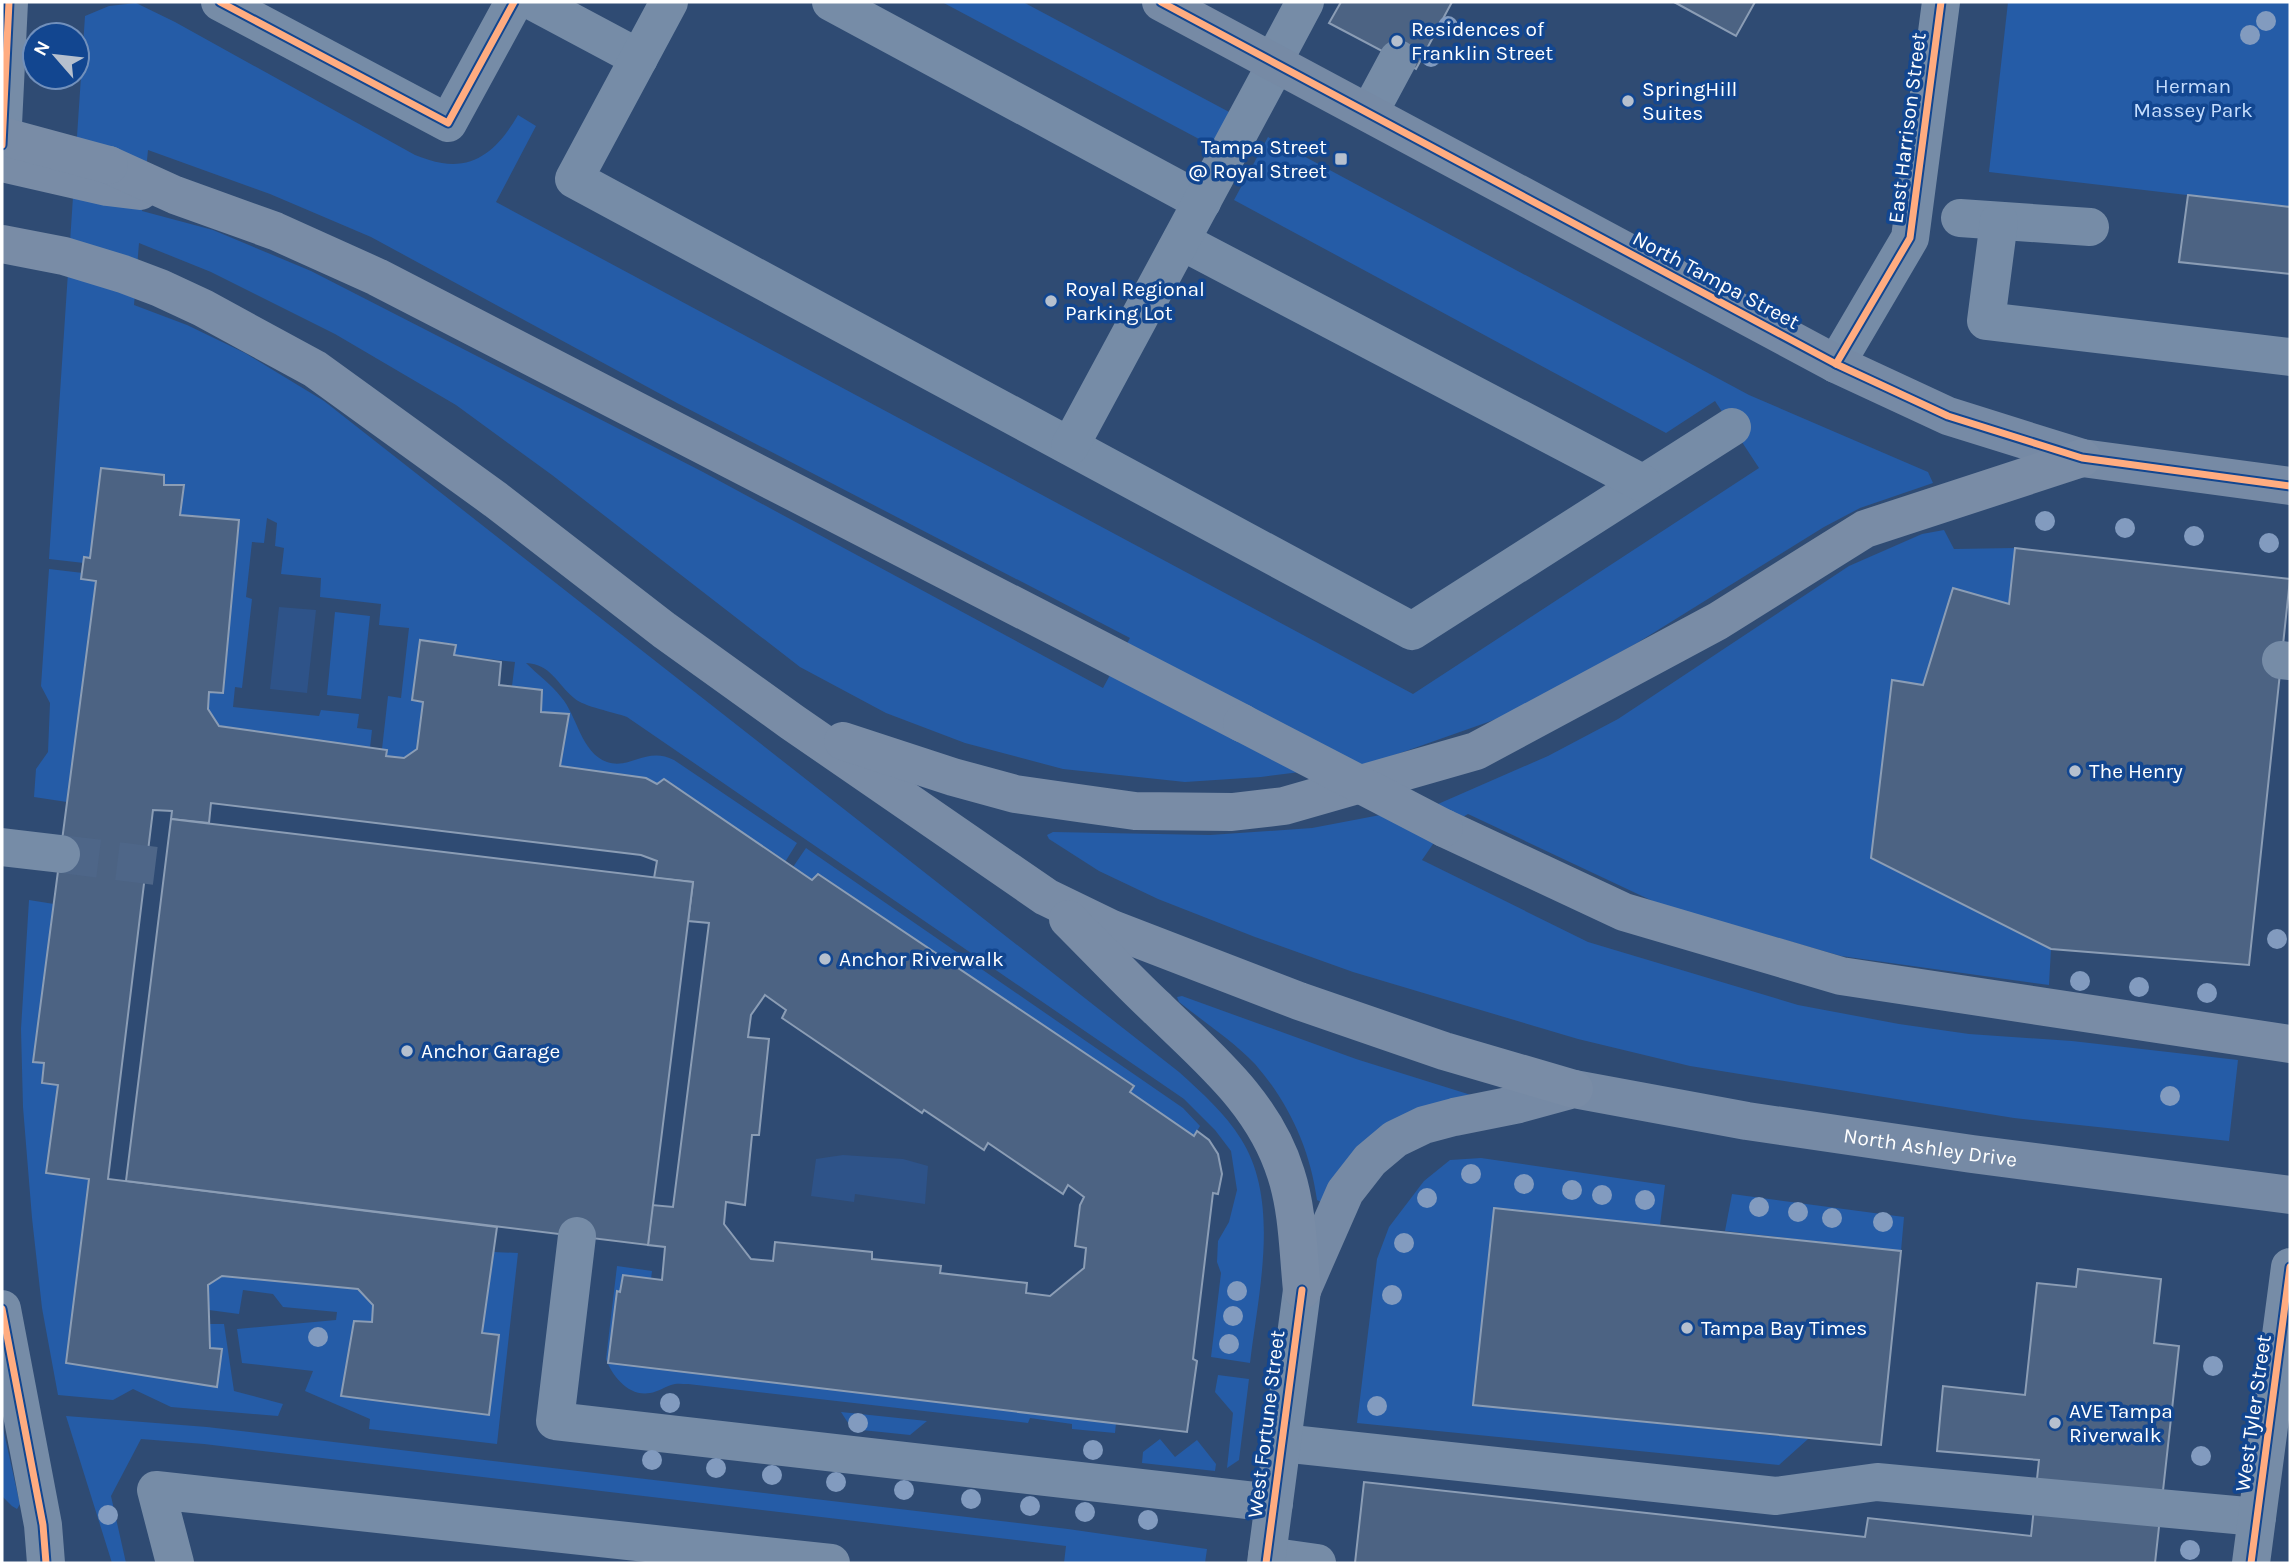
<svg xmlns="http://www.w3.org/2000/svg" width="2292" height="1565" font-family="Karla,sans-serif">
  <rect width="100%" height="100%" fill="#2f4b73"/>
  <!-- green -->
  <g fill="#255ca7" fill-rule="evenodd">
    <path d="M 942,2 L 1023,2 L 1231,113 L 1214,147 Z"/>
    <path d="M 2008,2 L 2290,2 L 2290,207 L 1989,172 Z"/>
    <path d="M 136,3 L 175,22 L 415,155 C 424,158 433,162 442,163 C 479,169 501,144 518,115 L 536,126 L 496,202 L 1413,694 L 1759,468 L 1715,401 L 1666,433 L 1234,200 L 1268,137 L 1749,395 L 1928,472 L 1933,483 L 1860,508 L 1824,527 L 1637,643 L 1508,715 L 1372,763 L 1261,777 L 1185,782 L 1063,769 L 965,743 L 886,713 L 800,667 L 552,475 L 456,405 L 335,334 L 211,272 L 139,243 L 134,305 L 187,325 L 245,353 L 324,401 L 1179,1072 C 1202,1093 1225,1113 1241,1139 C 1281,1202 1258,1294 1250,1363 L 1211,1357 L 1221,1273 L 1217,1262 L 1218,1241 L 1229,1222 L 1237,1190 L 1231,1151 L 1215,1130 L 1184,1099 L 627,717 C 614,712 584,707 574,698 C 557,684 551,664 526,663 C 537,674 551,684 561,697 C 577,715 581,753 607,762 C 630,770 647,746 674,760 L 797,843 L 785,862 L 665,779 L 657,784 L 646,778 L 560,766 L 569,714 L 541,712 L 542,690 L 512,686 L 515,662 L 454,655 L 455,644 L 420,640 L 412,700 L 423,702 L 417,749 L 404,758 L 386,756 L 387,750 L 382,749 L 388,696 L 401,698 L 409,628 L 379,625 L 381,604 L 320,597 L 321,578 L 281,574 L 284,548 L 275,546 L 277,523 L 267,518 L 264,543 L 252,542 L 246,597 L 252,599 L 242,688 L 235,687 L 233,707 L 319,716 L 321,710 L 359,714 L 357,728 L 372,730 L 370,748 L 219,726 L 208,709 L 209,692 L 223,693 L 180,515 L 184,485 L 164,485 L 164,475 L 101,468 L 90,558 L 84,563 L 49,559 L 85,16 L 109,6 ZM 148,150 L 270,194 L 371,237 L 677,403 L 1130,638 L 1103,688 L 703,472 L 311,271 L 213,230 L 142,211 Z"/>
    <path d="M 1944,530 L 1954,549 L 2015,548 L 2009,604 L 1953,588 L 1923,685 L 1892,681 L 1871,857 L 2051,949 L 2049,985 L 1841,956 L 1659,904 L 1468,814 L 1444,828 L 1422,860 L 1588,942 L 1798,1005 L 1899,1024 L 1969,1034 L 2072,1041 L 2238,1060 L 2229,1141 L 2014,1118 L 1690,1066 L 1578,1039 L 1353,972 L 1255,937 L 1158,899 L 1099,871 L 1049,839 L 1047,835 L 1053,832 L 1210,835 L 1312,828 L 1438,804 L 1548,756 L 1618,719 L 1849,566 L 1922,534 Z"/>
    <path d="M 49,569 L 83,573 L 96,581 L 67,802 L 34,797 L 36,769 L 48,752 L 50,703 L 41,686 Z"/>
    <path d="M 335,612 L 370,616 L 361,699 L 327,695 Z"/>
    <path d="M 806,848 L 1183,1108 L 1200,1126 L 1194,1136 L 1130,1092 L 1134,1086 L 818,874 L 812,880 L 793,867 Z"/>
    <path d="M 29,900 L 54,904 L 34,1062 L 44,1063 L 42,1083 L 58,1085 L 46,1173 L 89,1179 L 66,1363 L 216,1387 L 222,1349 L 210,1348 L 209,1324 L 224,1324 L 234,1391 L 283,1404 L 278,1416 L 171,1407 L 133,1389 L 113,1400 L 58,1395 L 42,1308 L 32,1218 L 23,1107 L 21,1029 Z"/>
    <path d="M 1182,996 L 1356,1059 L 1471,1095 L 1321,1202 L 1317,1200 C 1310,1149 1289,1103 1255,1064 C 1233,1041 1204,1022 1179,1002 L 1177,997 Z"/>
    <path d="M 1481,1158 L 1665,1185 L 1660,1225 L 1494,1208 L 1474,1405 L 1808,1439 L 1779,1465 L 1357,1423 L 1377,1259 L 1389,1227 L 1424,1181 L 1450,1160 Z"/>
    <path d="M 1732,1194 L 1904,1217 L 1901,1251 L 1725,1231 Z"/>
    <path d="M 493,1252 L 518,1253 L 497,1444 L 369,1429 L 370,1419 L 305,1391 L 313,1371 L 242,1363 L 237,1329 L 336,1320 L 337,1312 L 283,1307 L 273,1294 L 243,1290 L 239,1314 L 209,1310 L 208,1285 L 222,1276 L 358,1289 L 373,1305 L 372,1322 L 354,1321 L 341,1396 L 488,1415 L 499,1335 L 482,1333 Z"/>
    <path d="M 617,1266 L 652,1271 L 651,1279 L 622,1276 L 620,1292 L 617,1292 L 608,1362 L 1116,1423 L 1115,1433 L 1072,1429 L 1072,1424 L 1030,1418 L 1028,1423 L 688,1384 C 682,1384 676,1383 671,1385 C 664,1387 658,1392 650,1393 C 629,1397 612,1376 606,1359 Z"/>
    <path d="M 1218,1375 L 1249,1379 L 1239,1460 L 1227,1468 L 1233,1413 L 1215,1392 Z"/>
    <path d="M 841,1412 L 927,1421 L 910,1435 L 852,1429 Z"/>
    <path d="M 66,1416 L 207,1427 L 1068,1529 L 1207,1549 L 1205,1563 L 1064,1563 L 1066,1546 L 204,1444 L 141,1439 L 111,1496 L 126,1563 L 112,1563 Z"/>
    <path d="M 2,1424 L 19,1500 L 20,1504 L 17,1509 L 12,1506 L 2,1496 Z"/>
    <path d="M 1160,1439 L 1175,1457 L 1197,1440 L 1216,1464 L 1215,1471 L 1142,1463 L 1143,1452 Z"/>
  </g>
  <!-- water -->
  <g fill="#2e5389">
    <path d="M 279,607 L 316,610 L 307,693 L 270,689 Z"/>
    <path d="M 843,1155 L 903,1159 L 928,1166 L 925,1204 L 855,1194 L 854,1202 L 811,1196 L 816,1159 Z"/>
  </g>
  <!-- building -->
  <g fill="#4c6383" stroke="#8b9db5" stroke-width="2" fill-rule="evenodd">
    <path d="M 1341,2 L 1452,2 L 1416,69 L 1329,23 Z"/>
    <path d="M 1674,2 L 1755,2 L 1736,36 Z"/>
    <path d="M 2188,195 L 2290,207 L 2290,274 L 2179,262 Z"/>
    <path d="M 101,468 L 164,475 L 164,485 L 184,485 L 180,515 L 239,520 L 223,693 L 209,692 L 208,709 L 219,726 L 387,750 L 386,756 L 404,758 L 417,749 L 423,702 L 412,700 L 420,640 L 456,645 L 454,655 L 501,662 L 499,685 L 542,690 L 541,712 L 569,714 L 560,766 L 646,778 L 657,784 L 664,779 L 812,880 L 818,874 L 1134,1086 L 1130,1092 L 1194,1136 L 1197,1131 L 1209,1140 L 1218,1154 L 1222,1174 L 1218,1194 L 1213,1193 L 1193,1359 L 1197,1361 L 1187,1432 L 608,1363 L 617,1291 L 620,1292 L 623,1275 L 662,1280 L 665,1247 L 648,1245 L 652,1205 L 673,1207 L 709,923 L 688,921 L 693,882 L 654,878 L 657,861 L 641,855 L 211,803 L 209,823 L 171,819 L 172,811 L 153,810 L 108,1179 L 497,1227 L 482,1333 L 499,1335 L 489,1415 L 341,1396 L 354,1321 L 372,1322 L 373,1305 L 358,1289 L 222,1276 L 208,1285 L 210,1348 L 222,1349 L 217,1387 L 66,1363 L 89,1179 L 46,1173 L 58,1085 L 42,1083 L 44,1063 L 33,1062 L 96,581 L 81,579 L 84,557 L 90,558 ZM 765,995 L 786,1010 L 782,1018 L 922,1113 L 924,1110 L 984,1150 L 988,1143 L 1063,1194 L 1068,1185 L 1084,1197 L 1080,1205 L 1075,1246 L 1086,1248 L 1084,1268 L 1050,1296 L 1026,1293 L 1027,1283 L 940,1273 L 941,1266 L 872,1259 L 872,1252 L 775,1242 L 773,1261 L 751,1259 L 724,1224 L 726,1202 L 745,1205 L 752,1135 L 759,1135 L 769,1039 L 748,1037 L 751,1015 Z"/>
    <path d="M 2015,548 L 2290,579 L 2249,965 L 2051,949 L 1871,858 L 1892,680 L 1923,685 L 1953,588 L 2009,604 Z"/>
    <path d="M 171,819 L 693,882 L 648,1245 L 126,1181 Z"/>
    <path d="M 1494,1208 L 1901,1251 L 1881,1445 L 1473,1405 Z"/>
    <path d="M 2078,1269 L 2161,1279 L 2154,1343 L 2179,1346 L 2155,1563 L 1355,1563 L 1364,1482 L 1865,1537 L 1868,1518 L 2031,1536 L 2039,1460 L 1937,1451 L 1943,1386 L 2025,1395 L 2037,1283 L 2076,1287 Z"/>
  </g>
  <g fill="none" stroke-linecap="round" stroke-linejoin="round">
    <!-- minor-tunnel -->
    <path stroke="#4e6688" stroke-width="38" stroke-dasharray="38 19" stroke-linecap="butt" d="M 61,854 L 165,867"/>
    <!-- minor -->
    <g stroke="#768ca7" stroke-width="38">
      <path d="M 220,2 L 448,123 L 514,2"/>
      <path d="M 534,2 L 639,58"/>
      <path d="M 669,2 L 574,179 L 1412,631 L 1732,427"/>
      <path d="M 831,2 L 1202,202"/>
      <path d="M 1273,62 L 1305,2"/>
      <path d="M 1369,113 L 1398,59"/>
      <path d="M 2,145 L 9,2"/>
      <path d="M 1960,218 L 2090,227"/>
      <path d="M 1999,221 L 1986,321 L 2290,357"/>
      <path d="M 1181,241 L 1642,483"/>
      <path d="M 1836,364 L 1910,238 L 1941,2"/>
      <path d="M 1070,446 L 1276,64"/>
      <path d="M 2281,660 L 2290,661"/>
      <path d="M 2,847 L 61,854"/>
      <path d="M 577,1236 L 555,1421 L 1274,1503"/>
      <path d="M 2,1309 L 43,1525 L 46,1563"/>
      <path d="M 1282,1443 L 1776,1496 L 1877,1482 L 2257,1517"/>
      <path d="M 1267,1556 L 1317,1563"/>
      <path d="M 175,1563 L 156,1490 L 831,1563"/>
      <path d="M 1266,1563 L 1302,1290"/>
      <path d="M 2251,1563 L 2290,1267"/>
    </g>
    <!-- major -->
    <g stroke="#768aa5" stroke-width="38">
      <path d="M 1161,2 L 1836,364 L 1948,416 L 2082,458 L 2290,486"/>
      <path id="s1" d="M 1302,1290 L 1345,1192 L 1370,1160 L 1395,1139 L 1424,1125 L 1454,1117 L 1519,1104 L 1574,1089 L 1747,1121 L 1972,1154 L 2290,1195"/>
    </g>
    <!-- highway -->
    <g stroke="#798ca6" stroke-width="38">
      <path d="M 2,163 L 107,187 L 140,191"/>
      <path d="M 109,165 L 175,195 L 275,231 L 377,277 L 1242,723"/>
      <path d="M 2,244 L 64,256 L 123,274 L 160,288 L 203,308 L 315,369 L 496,500 L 664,630 L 792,722 L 1046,897 L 1112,929 L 1299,1001 L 1444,1051 L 1574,1089"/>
      <path d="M 843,741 L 953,777 L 1015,794 L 1085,804 L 1135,811 L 1232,812 L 1284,806 L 1476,751 L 1718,621 L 1865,529 L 2082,458"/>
      <path d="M 1444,828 L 1624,912 L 1841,976 L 2290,1044"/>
      <path d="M 1068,919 C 1098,949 1127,980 1158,1009 C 1209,1059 1264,1103 1286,1174 C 1298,1211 1298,1252 1302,1290"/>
    </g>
    <!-- highway-bridge -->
    <g stroke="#798ca6" stroke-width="38">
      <path d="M 2,136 L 109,165"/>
      <path d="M 1242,723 L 1444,828"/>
    </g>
    <!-- cycleway casing -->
    <g stroke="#124690" stroke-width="11">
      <g id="cycleway">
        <path d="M 220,2 L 448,123 L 514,2"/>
        <path d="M 1161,2 L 1836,364 L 1948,416 L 2082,458 L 2290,486"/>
        <path d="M 2,145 L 9,2"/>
        <path d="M 1836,364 L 1910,238 L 1941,2"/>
        <path d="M 2,1309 L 43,1525 L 46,1563"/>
        <path d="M 1266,1563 L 1302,1290"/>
        <path d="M 2251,1563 L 2290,1267"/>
      </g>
    </g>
    <!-- cycleway -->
    <use href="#cycleway" stroke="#ffac80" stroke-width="7"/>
  </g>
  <!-- trees -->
  <g fill="#829bbf">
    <circle cx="2266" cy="21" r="10"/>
    <circle cx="1448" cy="26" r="10"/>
    <circle cx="2250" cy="35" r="10"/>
    <circle cx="1431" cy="57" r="10"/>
    <circle cx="2045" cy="521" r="10"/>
    <circle cx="2125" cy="528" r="10"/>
    <circle cx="2194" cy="536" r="10"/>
    <circle cx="2269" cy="543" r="10"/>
    <circle cx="2277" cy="939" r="10"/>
    <circle cx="2080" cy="981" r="10"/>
    <circle cx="2139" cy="987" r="10"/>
    <circle cx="2207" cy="993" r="10"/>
    <circle cx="2170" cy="1096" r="10"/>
    <circle cx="1471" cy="1174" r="10"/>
    <circle cx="1524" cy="1184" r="10"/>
    <circle cx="1572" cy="1190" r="10"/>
    <circle cx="1602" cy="1195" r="10"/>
    <circle cx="1427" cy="1198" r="10"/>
    <circle cx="1645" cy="1200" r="10"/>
    <circle cx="1759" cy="1207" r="10"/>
    <circle cx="1798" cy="1212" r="10"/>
    <circle cx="1832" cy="1218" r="10"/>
    <circle cx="1883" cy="1222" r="10"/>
    <circle cx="1404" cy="1243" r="10"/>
    <circle cx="1237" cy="1291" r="10"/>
    <circle cx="1392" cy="1295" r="10"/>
    <circle cx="1233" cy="1316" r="10"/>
    <circle cx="318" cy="1337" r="10"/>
    <circle cx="1229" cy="1344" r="10"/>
    <circle cx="2213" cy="1366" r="10"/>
    <circle cx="670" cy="1403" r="10"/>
    <circle cx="1377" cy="1406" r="10"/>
    <circle cx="858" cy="1423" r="10"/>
    <circle cx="1093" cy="1450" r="10"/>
    <circle cx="2201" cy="1456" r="10"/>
    <circle cx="652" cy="1460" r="10"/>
    <circle cx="716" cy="1468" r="10"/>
    <circle cx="772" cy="1475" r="10"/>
    <circle cx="836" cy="1482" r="10"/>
    <circle cx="904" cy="1490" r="10"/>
    <circle cx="971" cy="1499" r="10"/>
    <circle cx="1030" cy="1506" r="10"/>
    <circle cx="1085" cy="1512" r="10"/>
    <circle cx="108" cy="1515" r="10"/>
    <circle cx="1148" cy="1520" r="10"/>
    <circle cx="2190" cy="1550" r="10"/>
  </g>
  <!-- markers -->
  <g fill="#b6c0ce" stroke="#124690" stroke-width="2.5">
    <circle cx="1397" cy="41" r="7"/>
    <circle cx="1628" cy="101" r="7"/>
    <rect x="1334" y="152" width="14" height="14" rx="3.5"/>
    <circle cx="1051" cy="301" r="7"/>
    <circle cx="2075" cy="771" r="7"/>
    <circle cx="825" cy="959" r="7"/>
    <circle cx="407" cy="1051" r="7"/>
    <circle cx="1687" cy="1328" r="7"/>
    <circle cx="2055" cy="1423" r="7"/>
  </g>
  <g text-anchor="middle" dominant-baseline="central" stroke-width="7" stroke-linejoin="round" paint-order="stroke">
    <!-- poi labels -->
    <g font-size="21" fill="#fff" stroke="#124690" text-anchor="start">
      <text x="1411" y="29">Residences of<tspan x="1411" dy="24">Franklin Street</tspan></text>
      <text x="1642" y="89">SpringHill<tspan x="1642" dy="24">Suites</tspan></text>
      <text x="1327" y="147" text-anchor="end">Tampa Street<tspan x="1327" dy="24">@ Royal Street</tspan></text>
      <text x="1065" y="289">Royal Regional<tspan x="1065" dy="24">Parking Lot</tspan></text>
      <text x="2089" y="771">The Henry</text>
      <text x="839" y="959">Anchor Riverwalk</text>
      <text x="421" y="1051">Anchor Garage</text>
      <text x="1701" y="1328">Tampa Bay Times</text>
      <text x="2069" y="1411">AVE Tampa<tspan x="2069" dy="24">Riverwalk</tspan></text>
    </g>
    <!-- park labels -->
    <g font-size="21" fill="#c5ddfd" stroke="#124690">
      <text x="2193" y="86">Herman<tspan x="2193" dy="24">Massey Park</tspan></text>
    </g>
    <!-- street labels -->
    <g font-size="21" fill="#fff" stroke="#124690">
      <text transform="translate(1907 128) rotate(-83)">East Harrison Street</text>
      <text transform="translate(1716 280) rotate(28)">North Tampa Street</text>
      <text stroke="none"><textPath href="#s1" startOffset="728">North Ashley Drive</textPath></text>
      <text transform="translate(2253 1413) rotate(-82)">West Tyler Street</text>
      <text transform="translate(1266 1424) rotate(-83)">West Fortune Street</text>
    </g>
  </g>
  <!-- border -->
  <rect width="2292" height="1565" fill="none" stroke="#ffffff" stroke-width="7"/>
  <!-- north arrow -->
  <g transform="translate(56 56) rotate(298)"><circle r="33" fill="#124690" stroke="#7190bc" stroke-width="2"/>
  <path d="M0-5L12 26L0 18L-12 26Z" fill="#b6c0ce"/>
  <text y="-10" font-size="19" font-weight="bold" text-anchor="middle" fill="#ffffff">N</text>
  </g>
</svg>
